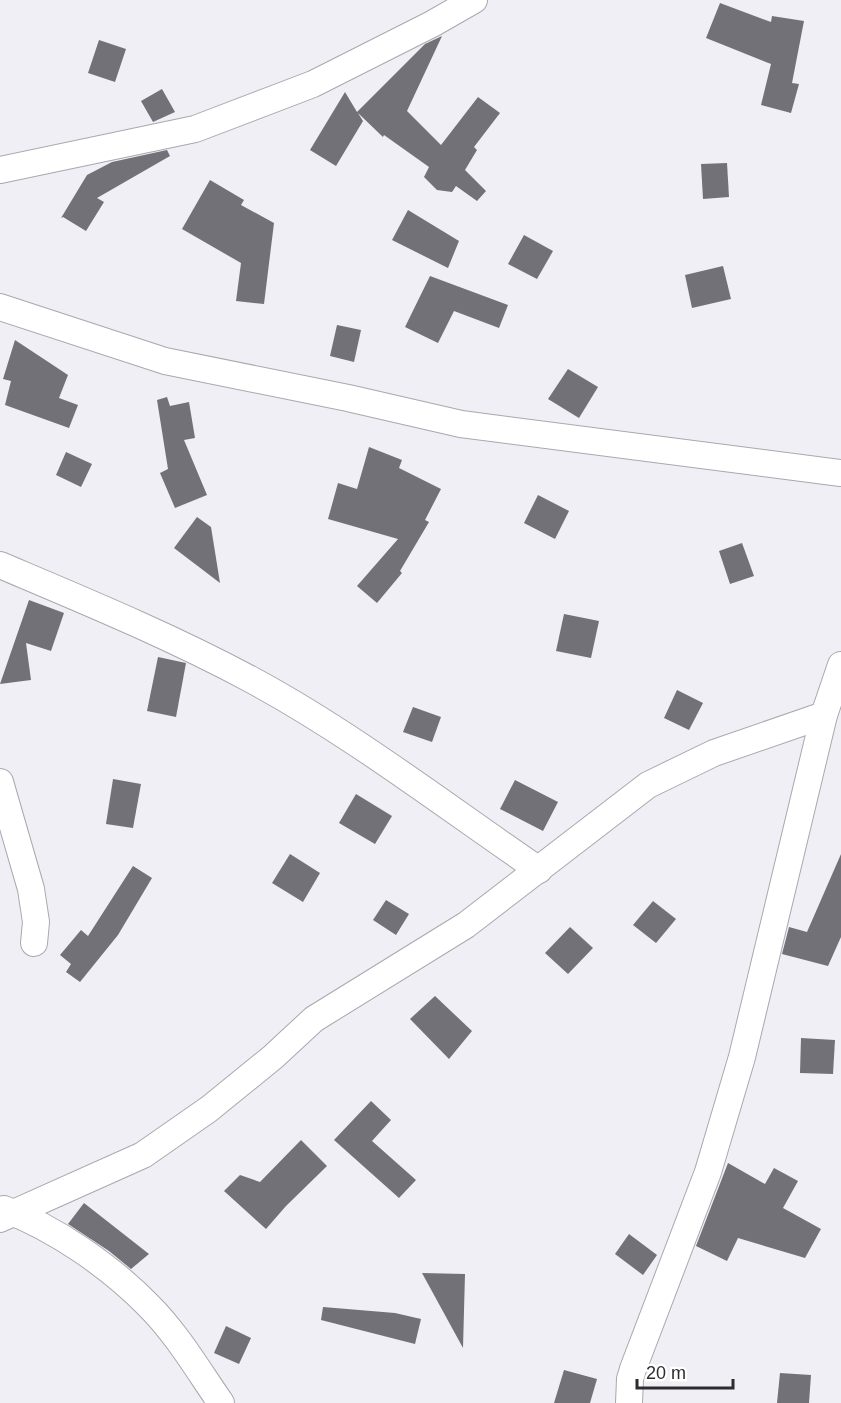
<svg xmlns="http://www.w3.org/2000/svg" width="841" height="1403" font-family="Helvetica,sans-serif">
  <rect width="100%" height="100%" fill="#efeff5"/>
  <!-- building -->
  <g fill="#727177">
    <path d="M 720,3 L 771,22 L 772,16 L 804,21 L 792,83 L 799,84 L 791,113 L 761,105 L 771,64 L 706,38 Z"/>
    <path d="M 442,36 L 407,111 L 441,145 L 478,97 L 500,113 L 474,147 L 477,150 L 465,170 L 486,191 L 477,201 L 456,186 L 452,192 L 437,190 L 424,177 L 429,167 L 384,135 L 383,137 L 358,113 L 363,121 L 336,166 L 310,150 L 345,92 L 357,112 L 425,44 Z"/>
    <path d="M 99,40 L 126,49 L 115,82 L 88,73 Z"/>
    <path d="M 162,89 L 175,112 L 153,122 L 141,101 Z"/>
    <path d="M 167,150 L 170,156 L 97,198 L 104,202 L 86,231 L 63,217 L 61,218 L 87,175 L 112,162 Z"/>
    <path d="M 727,163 L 729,197 L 703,199 L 701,164 Z"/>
    <path d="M 210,180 L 244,200 L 241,205 L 274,223 L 264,304 L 236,301 L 241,263 L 182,229 Z"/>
    <path d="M 408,210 L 459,241 L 448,268 L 392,240 Z"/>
    <path d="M 524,235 L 553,251 L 537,279 L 508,264 Z"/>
    <path d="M 723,266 L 731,299 L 692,308 L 685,275 Z"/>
    <path d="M 430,276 L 508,305 L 499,328 L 454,311 L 438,343 L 405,327 Z"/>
    <path d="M 337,325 L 361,330 L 354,362 L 330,356 Z"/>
    <path d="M 15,340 L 68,375 L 59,398 L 78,405 L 69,428 L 5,405 L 11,381 L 3,379 Z"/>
    <path d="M 568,369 L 598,387 L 579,418 L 548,399 Z"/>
    <path d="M 167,397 L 170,406 L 189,402 L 195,438 L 184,440 L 207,495 L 175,508 L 160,473 L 168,469 L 157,400 Z"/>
    <path d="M 369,447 L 402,460 L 399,468 L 441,489 L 425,520 L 429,522 L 400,571 L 402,573 L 377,603 L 357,586 L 398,539 L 328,519 L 338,483 L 357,489 Z"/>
    <path d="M 66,452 L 92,464 L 81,487 L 56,475 Z"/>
    <path d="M 538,495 L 569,511 L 555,539 L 524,523 Z"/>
    <path d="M 197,517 L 211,527 L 220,583 L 174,548 Z"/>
    <path d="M 742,543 L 754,576 L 730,584 L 719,551 Z"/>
    <path d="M 29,600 L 64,613 L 51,651 L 26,643 L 31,680 L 0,684 Z"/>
    <path d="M 564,614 L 599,621 L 591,658 L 556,651 Z"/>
    <path d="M 158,657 L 186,663 L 176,717 L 147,711 Z"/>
    <path d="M 677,690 L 703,703 L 689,730 L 664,718 Z"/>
    <path d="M 413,707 L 441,717 L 432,742 L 403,732 Z"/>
    <path d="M 113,779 L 141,784 L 133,828 L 106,824 Z"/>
    <path d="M 515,780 L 558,802 L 543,831 L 500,809 Z"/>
    <path d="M 356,794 L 392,816 L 375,844 L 339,823 Z"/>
    <path d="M 290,854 L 320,873 L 303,902 L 272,883 Z"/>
    <path d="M 841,854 L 841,937 L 828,966 L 782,954 L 789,927 L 807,932 Z"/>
    <path d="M 133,866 L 152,878 L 118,935 L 80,982 L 66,972 L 71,964 L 60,955 L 81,930 L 88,936 Z"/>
    <path d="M 386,900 L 409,914 L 396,935 L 373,920 Z"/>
    <path d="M 653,901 L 676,919 L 656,943 L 633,925 Z"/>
    <path d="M 570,927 L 593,948 L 568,974 L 545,953 Z"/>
    <path d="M 435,996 L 472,1031 L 449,1059 L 410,1019 Z"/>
    <path d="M 801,1038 L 835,1040 L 833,1074 L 800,1073 Z"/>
    <path d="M 371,1101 L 391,1120 L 372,1141 L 416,1180 L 399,1198 L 334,1140 Z"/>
    <path d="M 301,1140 L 327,1166 L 286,1206 L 266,1229 L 224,1191 L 240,1175 L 260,1182 Z"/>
    <path d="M 728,1163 L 765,1184 L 774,1168 L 798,1181 L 783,1208 L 821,1229 L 805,1258 L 738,1238 L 727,1261 L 696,1246 Z"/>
    <path d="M 84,1203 L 149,1254 L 131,1269 L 109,1251 L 68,1224 Z"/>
    <path d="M 629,1234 L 657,1255 L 643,1275 L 615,1254 Z"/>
    <path d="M 422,1273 L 465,1274 L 463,1348 Z"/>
    <path d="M 323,1307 L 395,1313 L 421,1319 L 415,1344 L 321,1320 Z"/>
    <path d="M 226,1326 L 251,1338 L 239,1364 L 214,1353 Z"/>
    <path d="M 564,1370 L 597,1379 L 590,1403 L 554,1403 Z"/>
    <path d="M 780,1373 L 811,1375 L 809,1403 L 777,1403 Z"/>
  </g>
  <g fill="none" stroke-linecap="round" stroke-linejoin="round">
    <!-- minor casing -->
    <g stroke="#a8a8ae" stroke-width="28">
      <g id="minor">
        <path d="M 0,170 L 195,129 L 313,84 L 432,24 L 474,0"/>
        <path d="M 0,307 L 165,361 L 348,398 L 461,424 L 841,473"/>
        <path d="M 0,565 C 85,601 170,636 252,680 C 352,734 445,806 539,870"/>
        <path d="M 0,782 L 31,889 L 36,922 L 34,943"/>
        <path d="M 4,1209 C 55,1228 111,1267 149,1306 C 177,1334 198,1370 221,1403"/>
        <path d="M 0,1219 L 143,1155 L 209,1109 L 273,1057 L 314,1019 L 466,925 L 648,785 L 714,753 L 824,715"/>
        <path d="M 629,1403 L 630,1379 L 633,1369 L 708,1172 L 742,1057 L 824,715 L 841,665"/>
      </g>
    </g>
    <!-- minor -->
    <use href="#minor" stroke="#fff" stroke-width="26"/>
  </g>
  <!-- scale -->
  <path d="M637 1379v9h96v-9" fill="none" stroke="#2c2c2e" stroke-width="3"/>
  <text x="646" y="1379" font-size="18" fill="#2c2c2e" stroke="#ffffff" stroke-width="4.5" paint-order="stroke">20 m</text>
</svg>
